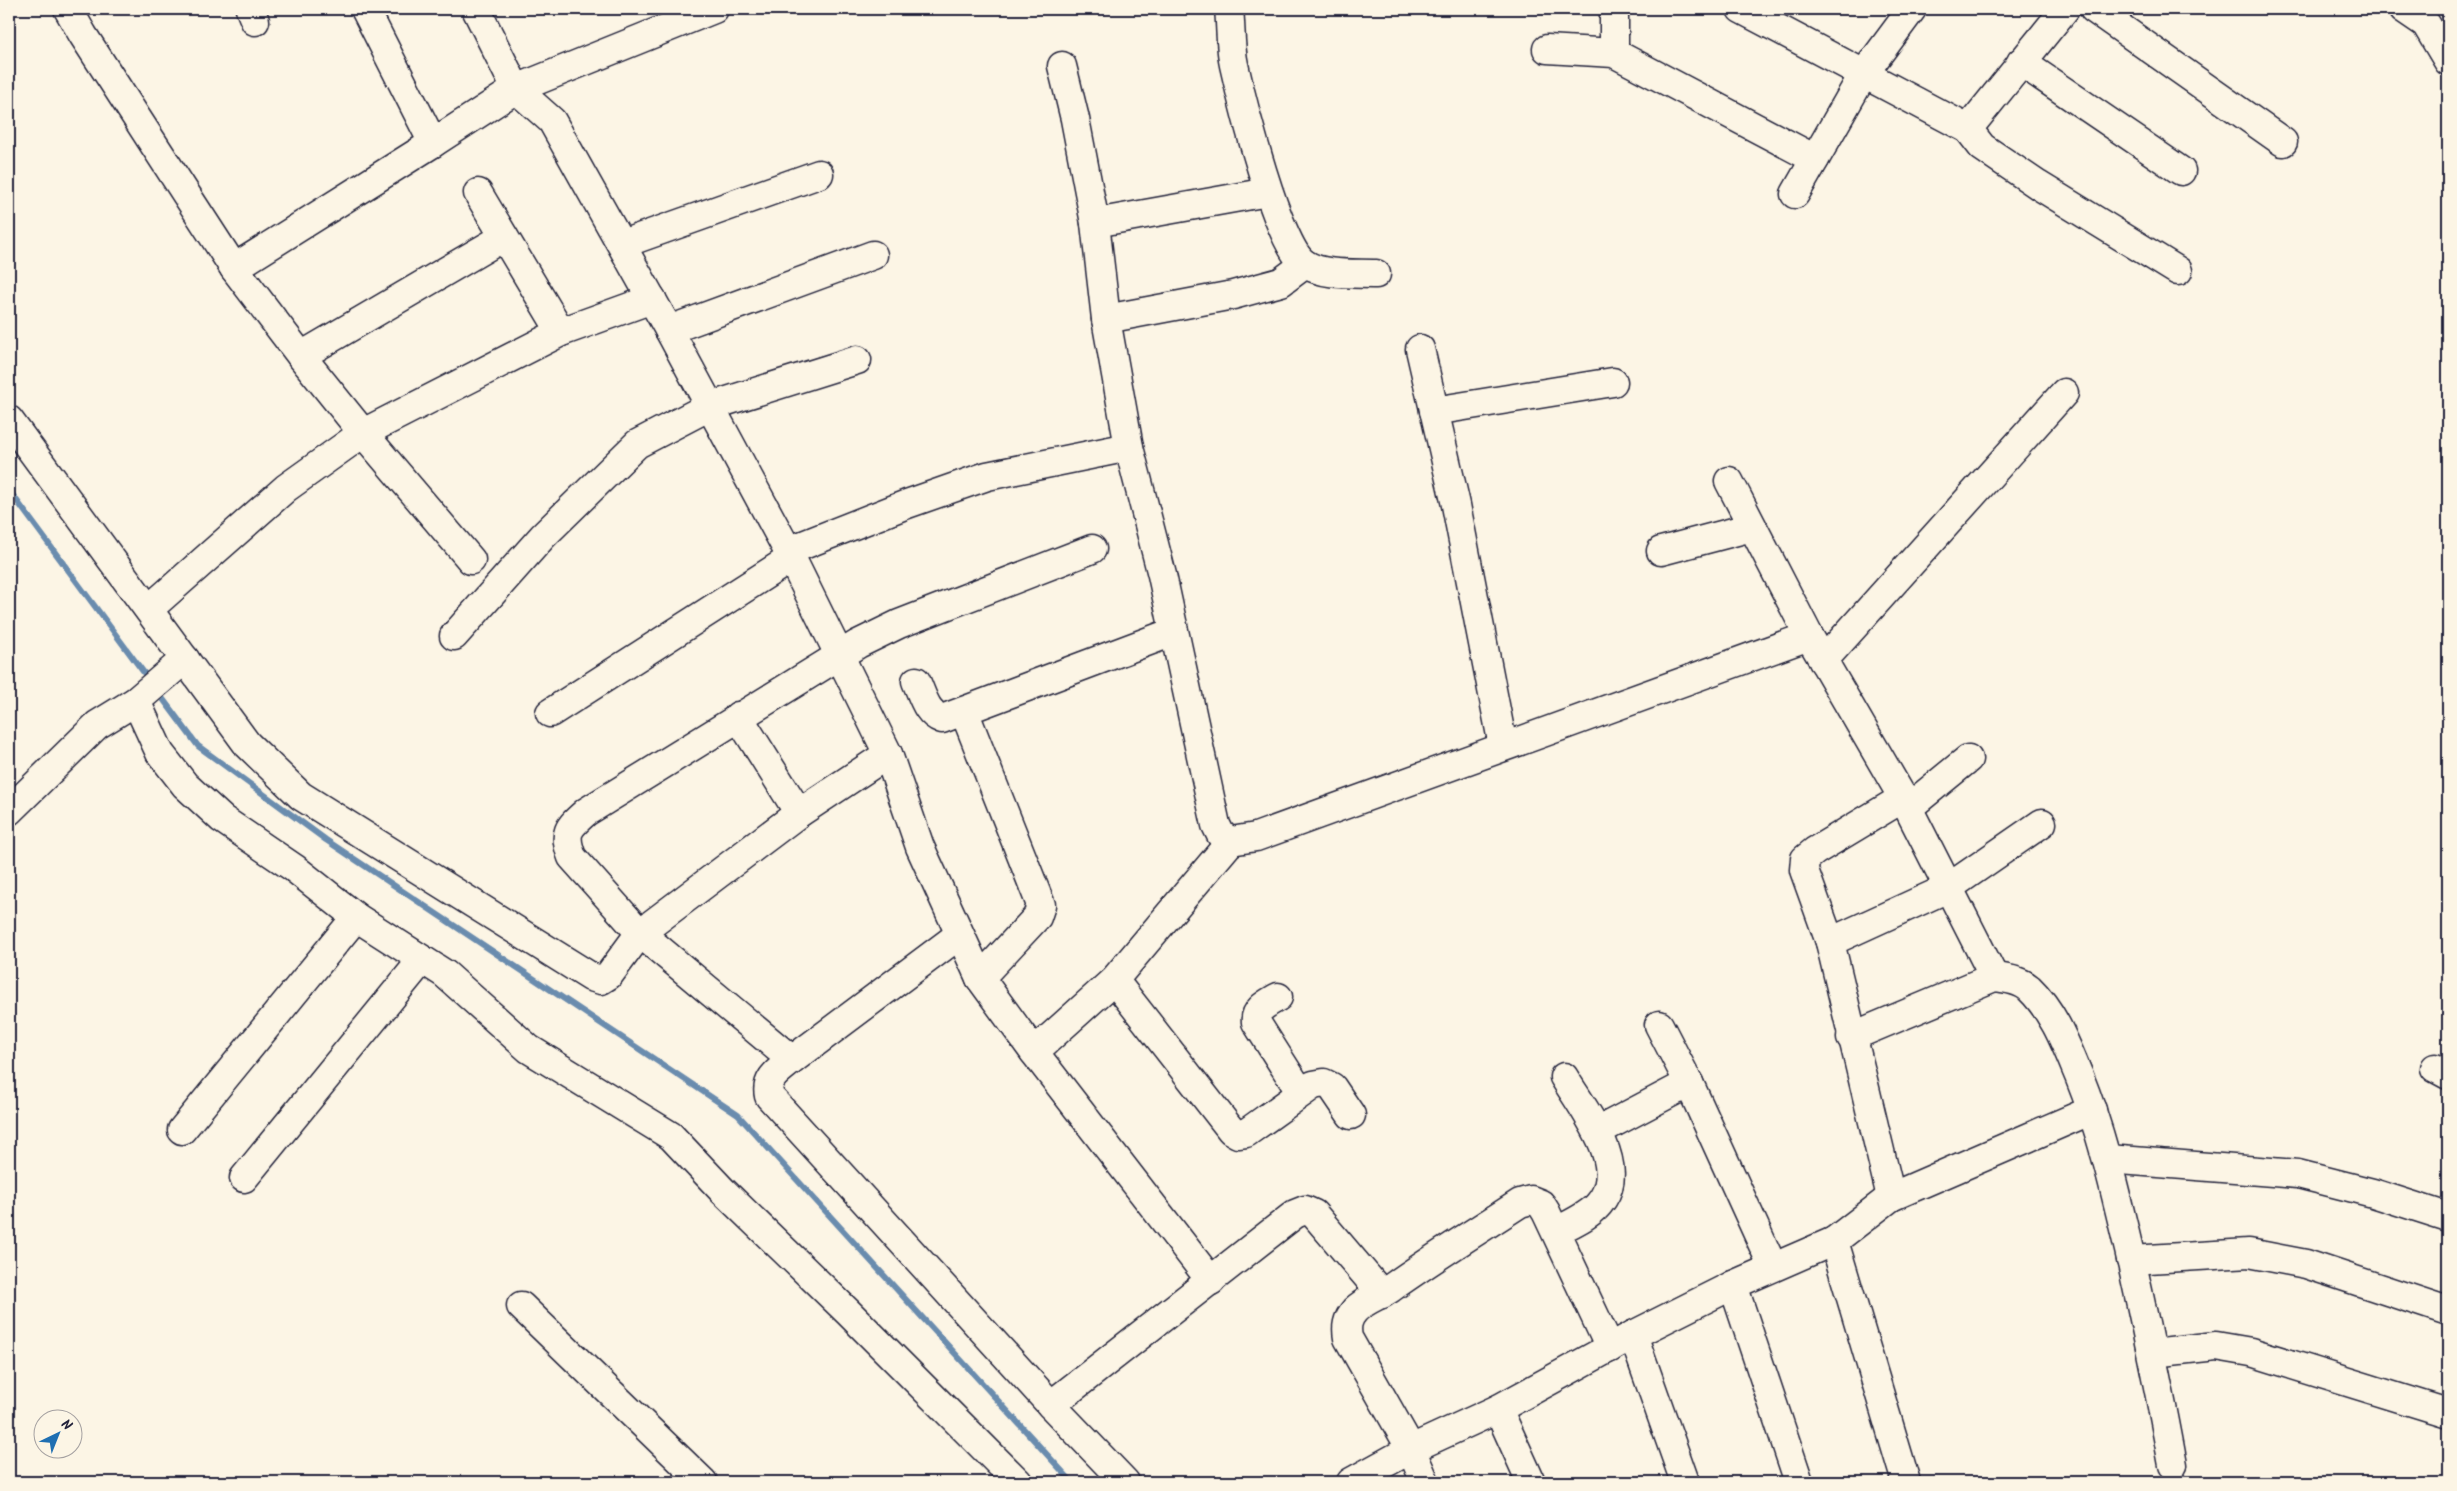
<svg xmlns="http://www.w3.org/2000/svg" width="2457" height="1491" font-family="Kalam,sans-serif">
  <rect width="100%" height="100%" fill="#fcf5e5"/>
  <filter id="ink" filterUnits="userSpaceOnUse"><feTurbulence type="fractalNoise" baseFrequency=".02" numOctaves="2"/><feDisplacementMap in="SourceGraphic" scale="10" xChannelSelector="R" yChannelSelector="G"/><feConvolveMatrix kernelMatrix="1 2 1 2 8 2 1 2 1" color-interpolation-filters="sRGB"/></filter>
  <g filter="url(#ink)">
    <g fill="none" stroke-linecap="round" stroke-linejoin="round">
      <!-- stream -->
      <g stroke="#6b8cae" stroke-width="6">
        <path d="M 9,490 L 150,681"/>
        <path d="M 157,691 L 198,746 L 326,840 L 738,1115 L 1072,1482"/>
      </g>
      <!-- minor casing -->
      <g stroke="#22223b" stroke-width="31">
        <g id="minor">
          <path d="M 68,9 L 83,35 L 234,268 L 301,356 L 363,433 L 471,560"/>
          <path d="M 250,9 L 255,21"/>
          <path d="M 365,9 L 433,143 L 516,89 L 714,9"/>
          <path d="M 476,9 L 516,89 L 552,121 L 669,330 L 788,551 L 888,754 L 920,847 L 980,978 L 1034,1052 L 1211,1281"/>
          <path d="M 1229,9 C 1231,27 1230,48 1234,65 C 1242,101 1278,247 1305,264 C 1324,276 1354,273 1376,274"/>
          <path d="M 1741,9 L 1968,129 L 1982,147 L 2038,185 L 2178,271"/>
          <path d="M 2094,9 L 2283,142"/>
          <path d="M 2404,9 L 2426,24 L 2448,61"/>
          <path d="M 1547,49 L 1614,53 L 1815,159"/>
          <path d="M 1614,53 L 1614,9"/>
          <path d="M 2021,62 L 2181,171"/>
          <path d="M 1062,66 L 1075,119 L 1095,223 L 1106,319 L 1129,447 L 1162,575 L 1216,825 L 1221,835 L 1231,841 L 1256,837 L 1809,636"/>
          <path d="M 1968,129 L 2065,9"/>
          <path d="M 478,193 L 561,332"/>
          <path d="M 1795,194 L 1863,75 L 1912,9"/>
          <path d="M 1095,223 L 1268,192"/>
          <path d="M 622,244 L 819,174"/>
          <path d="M 234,268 L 433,143"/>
          <path d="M 1106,319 L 1233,295 L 1281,282 L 1305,264"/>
          <path d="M 669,330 L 873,255"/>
          <path d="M 1420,349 L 1456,505 L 1503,746"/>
          <path d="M 301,356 L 504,237"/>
          <path d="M 1434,411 L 1613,382"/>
          <path d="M 9,420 L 247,744 L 301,796 L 591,977 L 601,980 L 609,975 L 640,933 L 799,813 L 888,754"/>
          <path d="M 1729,481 L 1809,636 L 1903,798 L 1994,977"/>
          <path d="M 788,551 L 907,504 L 987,476 L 1129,447"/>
          <path d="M 1661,551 L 1752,527"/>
          <path d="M 149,609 L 286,488 L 363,433 L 561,332 L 652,299"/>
          <path d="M 454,636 L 543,536 L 637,444 L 708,407 L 857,360"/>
          <path d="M 1823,661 L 2064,393"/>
          <path d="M 916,681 C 923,696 926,713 942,719 L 1173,632"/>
          <path d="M 136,701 L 160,753 L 185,785 L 222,819 L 294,868 L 356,917 L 445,974 L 529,1049 L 671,1136 L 723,1191 L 848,1312 L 1018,1482"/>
          <path d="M 964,711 L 1041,905 L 1037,917 L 980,978"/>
          <path d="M 550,713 L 790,559"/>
          <path d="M 738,716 L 799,813"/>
          <path d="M 1908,808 L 1968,759"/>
          <path d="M 9,811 L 97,725 L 136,701 L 185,659"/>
          <path d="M 959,935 L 792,1060 C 779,1071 765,1078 769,1096 L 1051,1405 L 1125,1482"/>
          <path d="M 1830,942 L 1948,888 L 2042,823"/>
          <path d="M 1114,980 L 1231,1130 L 1238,1134 L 1246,1133 L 1313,1085 L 1324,1083 L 1332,1087 L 1351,1115"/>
          <path d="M 1278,997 C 1268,1003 1254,1009 1256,1022 L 1301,1093"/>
          <path d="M 1659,1025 L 1689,1083 L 1773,1267"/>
          <path d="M 1851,1037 L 1994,977 C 2005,978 2020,980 2029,988 C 2054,1012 2066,1045 2079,1076 C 2102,1133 2115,1191 2129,1250 C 2145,1322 2160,1393 2173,1465"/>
          <path d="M 1034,1052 L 1114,980 L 1231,841"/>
          <path d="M 792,1060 L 640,933 L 572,857 C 563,832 568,828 586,812 L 858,644 L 899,624 L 1092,549"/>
          <path d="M 2435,1068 L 2448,1075"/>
          <path d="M 182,1130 L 356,917"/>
          <path d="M 1598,1131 L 1689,1083"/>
          <path d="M 2108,1159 L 2298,1174 L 2373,1193 L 2448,1217"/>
          <path d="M 244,1178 L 422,960"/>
          <path d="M 1891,1197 L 1830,942 L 1804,870 L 1805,859 L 1815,851 L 1903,798"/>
          <path d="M 1557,1231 C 1570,1224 1589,1216 1599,1204 C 1631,1167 1584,1111 1564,1077"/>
          <path d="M 1834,1241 L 1906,1482"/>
          <path d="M 2131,1260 L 2249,1253 L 2306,1264 L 2448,1311"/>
          <path d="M 1733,1285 L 1799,1482"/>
          <path d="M 521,1306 L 703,1482"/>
          <path d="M 1633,1335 L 1685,1482"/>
          <path d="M 2152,1353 L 2216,1346 L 2251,1352 L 2448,1413"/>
          <path d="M 1051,1405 L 1295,1214 L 1305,1210 L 1314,1214 L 1382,1294"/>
          <path d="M 1498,1409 L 1531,1482"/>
          <path d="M 1351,1482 L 1411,1449 L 1498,1409 L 1633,1335 L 1733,1285 L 1834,1241 L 1891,1197 L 2092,1110"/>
          <path d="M 1425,1482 L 1411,1449 L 1348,1338 C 1346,1327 1347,1319 1355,1310 C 1365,1300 1379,1296 1391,1288 C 1433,1258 1477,1231 1520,1203 L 1531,1200 L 1541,1204 L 1546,1212 L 1610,1348"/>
        </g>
      </g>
      <!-- minor -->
      <use href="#minor" stroke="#fcf5e5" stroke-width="28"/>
    </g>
  </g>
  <!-- margin -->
  <rect width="2457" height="1491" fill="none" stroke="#fcf5e5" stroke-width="30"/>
  <rect x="15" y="15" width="2427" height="1461" fill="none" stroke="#22223b" stroke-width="2" filter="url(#ink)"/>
  <!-- north arrow -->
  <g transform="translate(58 1434) rotate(43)"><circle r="24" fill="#fcf5e5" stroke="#a5a1a1"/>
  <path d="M0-4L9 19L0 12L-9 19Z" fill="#1f6fb2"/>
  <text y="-8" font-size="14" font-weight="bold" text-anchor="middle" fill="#22223b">N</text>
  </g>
</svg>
